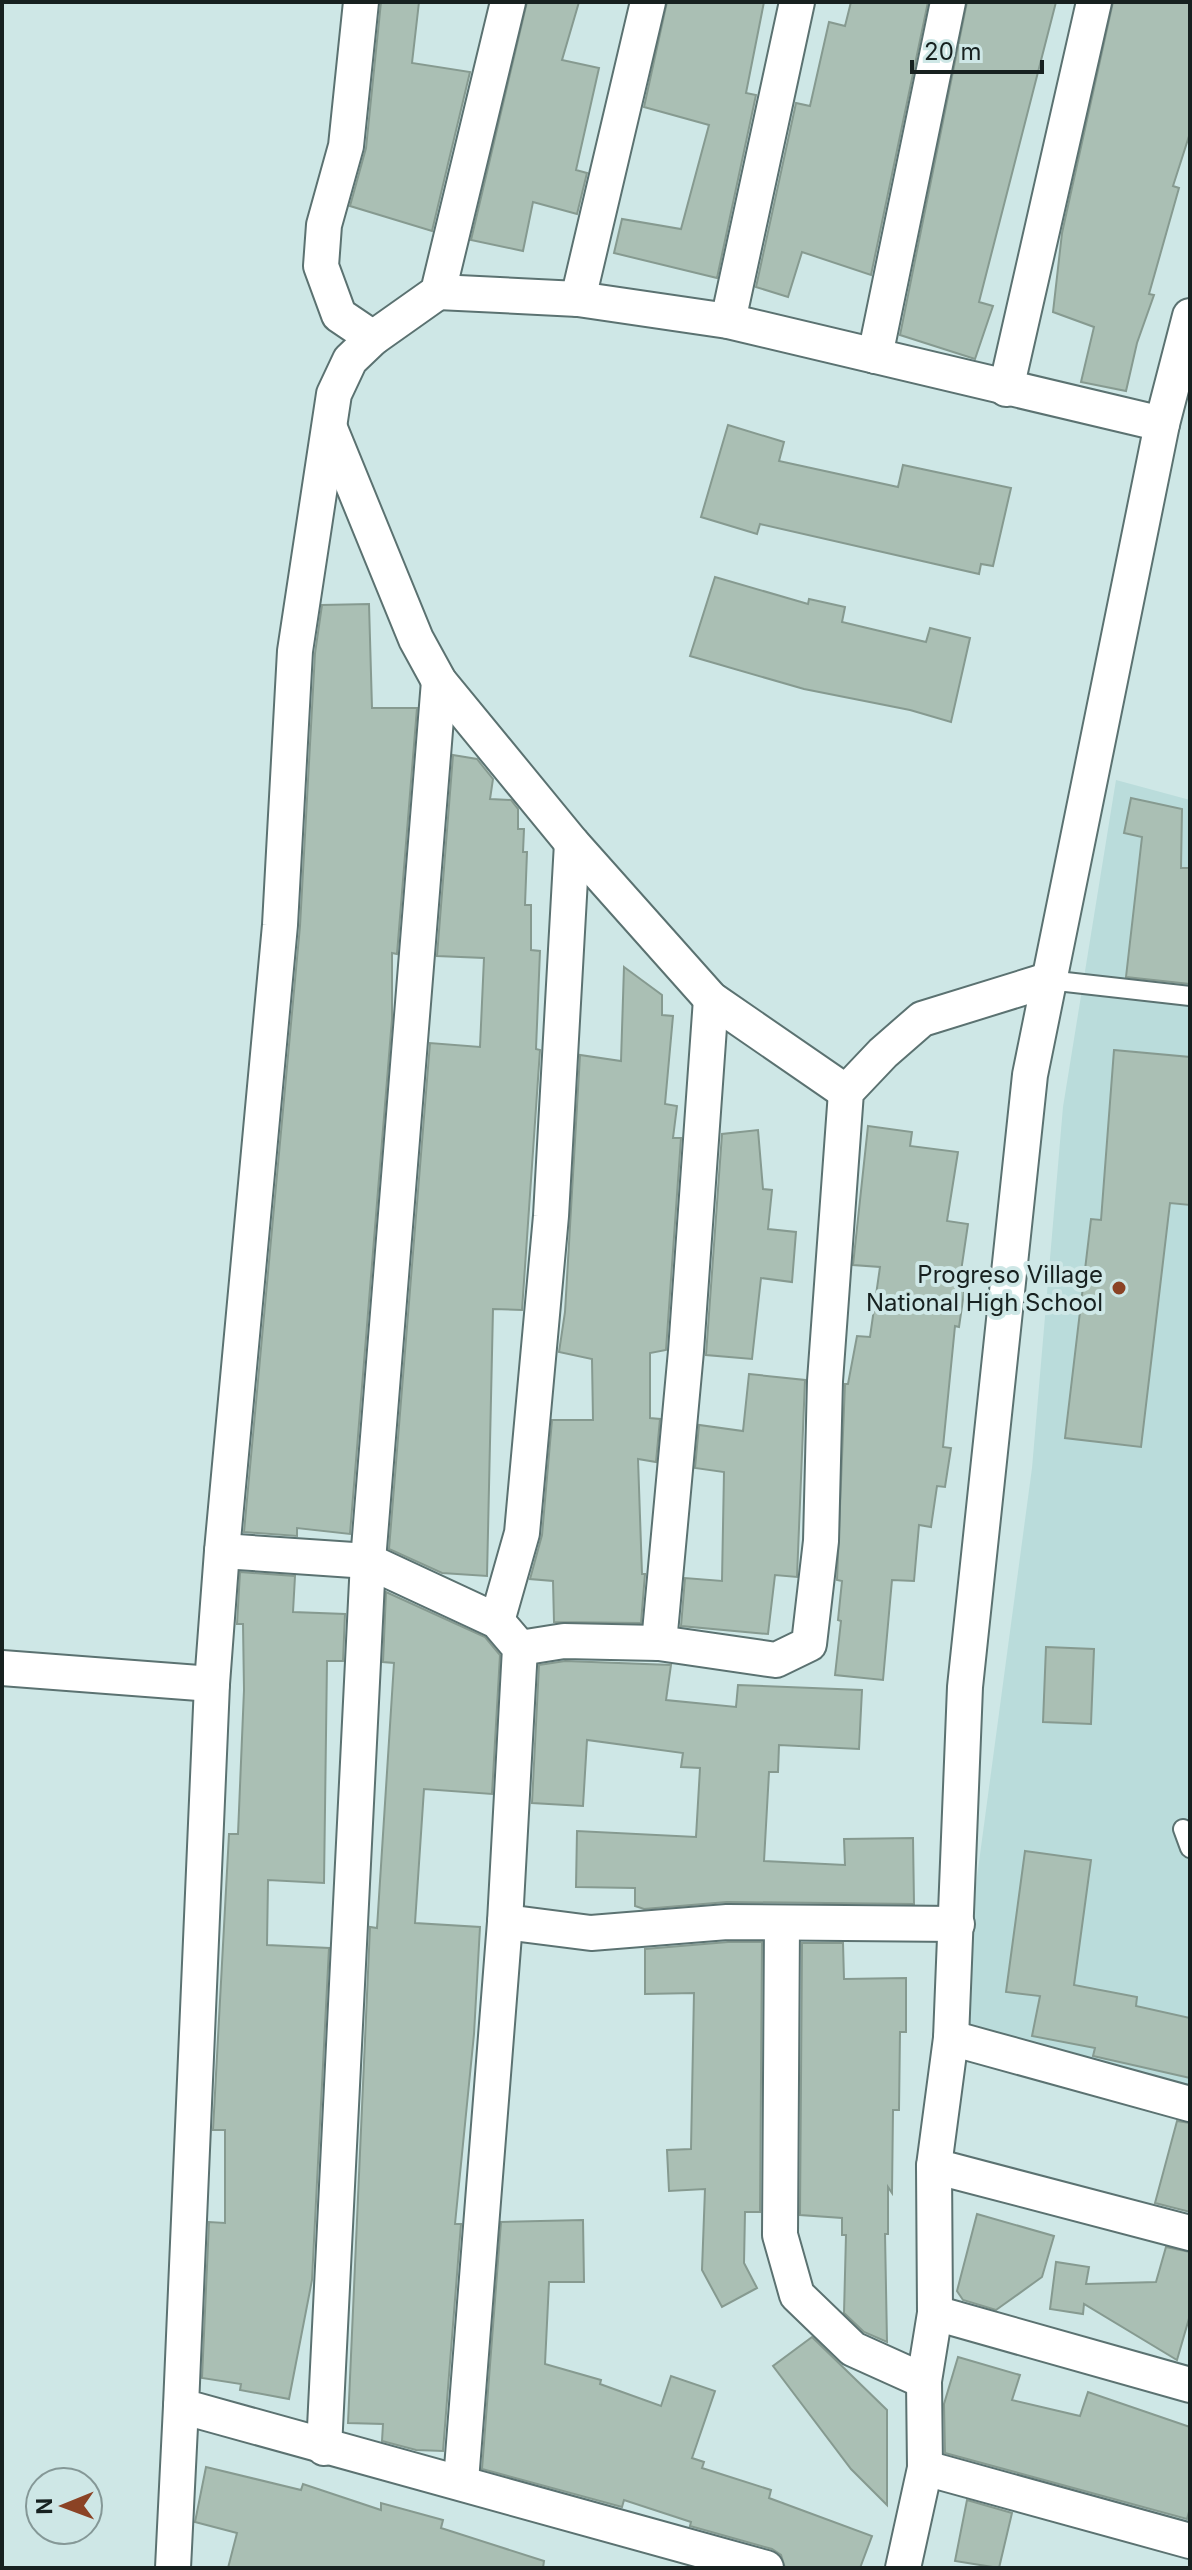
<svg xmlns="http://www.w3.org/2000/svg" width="1192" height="2570" font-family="Inter,sans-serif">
  <rect width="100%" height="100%" fill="#cee7e6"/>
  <!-- built -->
  <path fill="#badcdb" d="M 1116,780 L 1190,800 L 1190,2098 L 956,2033 L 1032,1468 L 1063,1107 Z"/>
  <!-- building -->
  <g fill="#aabfb4" stroke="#869a90" stroke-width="2">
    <path d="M 381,2 L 419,2 L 412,63 L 470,72 L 432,231 L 350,206 L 366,148 Z"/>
    <path d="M 527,2 L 579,2 L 562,60 L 599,68 L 576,170 L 587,173 L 577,214 L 533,202 L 523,251 L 471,240 Z"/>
    <path d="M 667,2 L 764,2 L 746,93 L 756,95 L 717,278 L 614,253 L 622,219 L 681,229 L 709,125 L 644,107 Z"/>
    <path d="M 851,2 L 928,2 L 871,275 L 802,252 L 788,297 L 756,287 L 796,103 L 810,106 L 829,22 L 845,26 Z"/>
    <path d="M 967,2 L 1056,2 L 979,302 L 993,306 L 975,359 L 900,335 Z"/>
    <path d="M 1113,2 L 1190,2 L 1190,133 L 1173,186 L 1179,188 L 1149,294 L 1154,295 L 1137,343 L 1126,391 L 1081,382 L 1094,327 L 1053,312 L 1062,233 Z"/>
    <path d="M 728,425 L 784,442 L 779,461 L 898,487 L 903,465 L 1011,488 L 993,566 L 981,564 L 979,574 L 760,524 L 757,534 L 701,517 Z"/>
    <path d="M 715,577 L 808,604 L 809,599 L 845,607 L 842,622 L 926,642 L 930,628 L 970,638 L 951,722 L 910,710 L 804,689 L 690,656 Z"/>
    <path d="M 369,604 L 372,708 L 417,708 L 397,954 L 392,953 L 392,1019 L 350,1534 L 297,1528 L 297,1536 L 244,1532 L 300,926 L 315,653 L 322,605 Z"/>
    <path d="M 453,755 L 477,759 L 493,779 L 490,799 L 511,800 L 518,809 L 518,829 L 524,829 L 523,852 L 527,852 L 525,905 L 531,905 L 531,950 L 540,951 L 536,1049 L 540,1050 L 522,1310 L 493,1309 L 487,1576 L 442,1573 L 389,1549 L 430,1043 L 480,1047 L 484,958 L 437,956 Z"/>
    <path d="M 1131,798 L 1182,809 L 1181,868 L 1190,868 L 1190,984 L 1126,977 L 1142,837 L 1124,833 Z"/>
    <path d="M 624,967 L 662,995 L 662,1015 L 673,1016 L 665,1104 L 677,1106 L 673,1138 L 681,1138 L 666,1350 L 650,1353 L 650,1418 L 660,1419 L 656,1462 L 638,1459 L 642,1574 L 645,1574 L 641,1623 L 554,1622 L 553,1581 L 530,1579 L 542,1535 L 552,1420 L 593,1420 L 592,1359 L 559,1352 L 565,1312 L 580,1055 L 621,1061 Z"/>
    <path d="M 1114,1050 L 1190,1057 L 1190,1205 L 1170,1203 L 1141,1447 L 1065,1438 L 1091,1219 L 1101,1220 Z"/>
    <path d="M 868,1126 L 912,1132 L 910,1146 L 958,1152 L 947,1221 L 968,1224 L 959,1285 L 965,1286 L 959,1327 L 955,1326 L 943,1447 L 951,1448 L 945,1487 L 937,1486 L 931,1527 L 919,1525 L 914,1581 L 892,1580 L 883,1680 L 835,1675 L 841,1621 L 838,1620 L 842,1581 L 837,1580 L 845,1384 L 848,1384 L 857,1336 L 870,1337 L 880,1267 L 853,1265 Z"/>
    <path d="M 758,1130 L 763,1189 L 772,1190 L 768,1229 L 796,1232 L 792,1282 L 761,1278 L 752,1359 L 706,1355 L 722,1134 Z"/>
    <path d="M 749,1374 L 805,1380 L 797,1577 L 775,1575 L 768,1634 L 681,1626 L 685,1578 L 722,1581 L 724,1472 L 695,1468 L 699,1425 L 743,1431 Z"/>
    <path d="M 240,1572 L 295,1576 L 293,1612 L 345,1614 L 343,1661 L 327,1661 L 324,1883 L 268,1880 L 267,1945 L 329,1948 L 312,2280 L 289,2399 L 240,2390 L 241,2384 L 202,2378 L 209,2222 L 225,2223 L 225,2130 L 213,2130 L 229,1834 L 238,1834 L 244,1690 L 243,1624 L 237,1624 Z"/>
    <path d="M 386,1592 L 485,1637 L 500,1655 L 492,1794 L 424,1789 L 415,1923 L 480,1927 L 474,2034 L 455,2224 L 461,2224 L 443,2451 L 416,2450 L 382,2441 L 383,2424 L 348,2423 L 370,1927 L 377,1928 L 394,1663 L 383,1662 Z"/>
    <path d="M 1046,1647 L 1094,1649 L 1091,1724 L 1043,1722 Z"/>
    <path d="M 565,1661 L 671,1665 L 666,1700 L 736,1707 L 738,1685 L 862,1690 L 859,1749 L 779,1745 L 778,1772 L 769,1772 L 764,1861 L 845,1865 L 844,1839 L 913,1838 L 914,1904 L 727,1902 L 644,1909 L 635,1906 L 635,1888 L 576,1887 L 577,1831 L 696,1837 L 700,1768 L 681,1767 L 683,1753 L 587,1740 L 583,1806 L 532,1803 L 539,1665 Z"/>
    <path d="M 1025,1851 L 1091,1860 L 1074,1985 L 1137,1997 L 1136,2006 L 1190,2018 L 1190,2078 L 1093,2056 L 1095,2048 L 1032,2036 L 1040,1996 L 1006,1992 Z"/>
    <path d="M 728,1942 L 762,1942 L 760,2212 L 745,2212 L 744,2263 L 757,2288 L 722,2307 L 702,2270 L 705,2189 L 669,2191 L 667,2150 L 691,2149 L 694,1993 L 645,1994 L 645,1949 Z"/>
    <path d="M 802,1943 L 843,1943 L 844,1979 L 906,1978 L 906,2032 L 900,2032 L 899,2110 L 893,2110 L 892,2193 L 888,2187 L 888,2234 L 885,2234 L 887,2342 L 864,2332 L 844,2313 L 846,2235 L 842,2235 L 842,2218 L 800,2215 Z"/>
    <path d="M 1177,2121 L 1190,2123 L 1190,2212 L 1155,2203 Z"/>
    <path d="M 977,2214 L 1054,2236 L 1042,2277 L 996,2310 L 963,2300 L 957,2291 Z"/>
    <path d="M 583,2220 L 584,2282 L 549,2282 L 545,2364 L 601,2380 L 600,2384 L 661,2406 L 671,2376 L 715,2391 L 692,2458 L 704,2462 L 702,2468 L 771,2490 L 769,2498 L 872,2536 L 860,2568 L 785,2568 L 781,2555 L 772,2549 L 690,2526 L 691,2522 L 624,2500 L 622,2507 L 482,2469 L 501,2222 Z"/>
    <path d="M 1166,2247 L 1190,2252 L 1190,2315 L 1177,2360 L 1084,2304 L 1083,2314 L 1050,2309 L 1056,2262 L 1089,2267 L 1086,2284 L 1156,2282 Z"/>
    <path d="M 812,2337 L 887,2410 L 887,2505 L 851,2469 L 773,2366 Z"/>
    <path d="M 958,2357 L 1020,2375 L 1012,2400 L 1080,2416 L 1088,2392 L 1190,2427 L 1190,2508 L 1187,2519 L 945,2453 L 944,2404 Z"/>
    <path d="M 206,2467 L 301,2490 L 303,2484 L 381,2510 L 381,2503 L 443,2520 L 441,2528 L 544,2561 L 543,2568 L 228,2568 L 237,2533 L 195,2522 Z"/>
    <path d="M 967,2500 L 1012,2513 L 999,2568 L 955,2561 Z"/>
  </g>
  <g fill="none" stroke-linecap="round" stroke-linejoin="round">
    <!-- lane casing -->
    <g stroke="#5b7271" stroke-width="22">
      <g id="lane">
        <path d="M 1048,980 L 1190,996"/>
        <path d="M 1183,1829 L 1190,1848"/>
      </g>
    </g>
    <!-- street casing -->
    <g stroke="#5b7271" stroke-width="38">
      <g id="street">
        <path d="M 361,2 L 346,146 L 324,225 L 321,266 L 339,315 L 373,338"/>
        <path d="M 508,2 L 438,292 L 373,338 L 350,360 L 334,394 L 295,651 L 280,925 L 222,1551 L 212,1684 L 181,2406 L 766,2568"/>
        <path d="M 438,292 L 578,299 L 728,321 L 1162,424"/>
        <path d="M 578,299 L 648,2"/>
        <path d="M 728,321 L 797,2"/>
        <path d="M 875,356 L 948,2"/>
        <path d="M 1006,389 L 1094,2"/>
        <path d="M 331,431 L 416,639 L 439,681 L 572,843 L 711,999 L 846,1092"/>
        <path d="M 222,1551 L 368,1561 L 497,1621 L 520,1648 L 505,1922 L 461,2481"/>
        <path d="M 497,1621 L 522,1533 L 551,1216 L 572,843"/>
        <path d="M 659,1643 L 686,1351 L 711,999"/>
        <path d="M 520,1648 L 564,1641 L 659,1643 L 776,1660 L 809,1644 L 821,1541 L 825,1381 L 846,1092 L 883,1053 L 922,1019 L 1048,980"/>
        <path d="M 2,1668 L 212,1684"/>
        <path d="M 505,1922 L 591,1933 L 727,1922 L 957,1924"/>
        <path d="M 782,1923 L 780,2235 L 797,2295 L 853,2349 L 924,2381"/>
        <path d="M 951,2038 L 1190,2104"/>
        <path d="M 934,2166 L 1190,2233"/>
        <path d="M 935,2313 L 1190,2385"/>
        <path d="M 324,2448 L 368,1561 L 439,681"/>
        <path d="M 925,2468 L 1190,2541"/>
        <path d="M 173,2568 L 181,2406"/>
        <path d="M 903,2568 L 925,2468 L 924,2381 L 935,2313 L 934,2166 L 951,2038 L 965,1687 L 1030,1075 L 1162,424 L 1190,316"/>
      </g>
    </g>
    <!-- lane -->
    <use href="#lane" stroke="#fff" stroke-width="18"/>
    <!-- street -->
    <use href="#street" stroke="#fff" stroke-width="34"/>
  </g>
  <!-- markers -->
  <circle fill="#8b4325" stroke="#cee7e6" stroke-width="3" cx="1119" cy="1288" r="8"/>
  <g text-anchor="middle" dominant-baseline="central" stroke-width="8" stroke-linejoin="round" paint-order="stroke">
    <!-- poi labels -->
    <g font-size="24" fill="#172120" stroke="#cee7e6" text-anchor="end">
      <text x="1103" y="1274">Progreso Village<tspan x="1103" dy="28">National High School</tspan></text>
    </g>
  </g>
  <!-- border -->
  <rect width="1192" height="2570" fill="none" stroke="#172120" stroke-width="8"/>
  <!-- north arrow -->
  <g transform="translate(64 2506) rotate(269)"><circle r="38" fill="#cee7e6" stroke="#859897" stroke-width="2"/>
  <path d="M0-6L14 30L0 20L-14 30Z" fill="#8b4325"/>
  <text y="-12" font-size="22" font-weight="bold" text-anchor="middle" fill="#172120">N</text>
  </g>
  <!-- scale -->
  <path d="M912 60v12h130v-12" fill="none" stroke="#172120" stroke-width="4"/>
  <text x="924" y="60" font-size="24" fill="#172120" stroke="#cee7e6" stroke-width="6" paint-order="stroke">20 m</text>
</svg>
